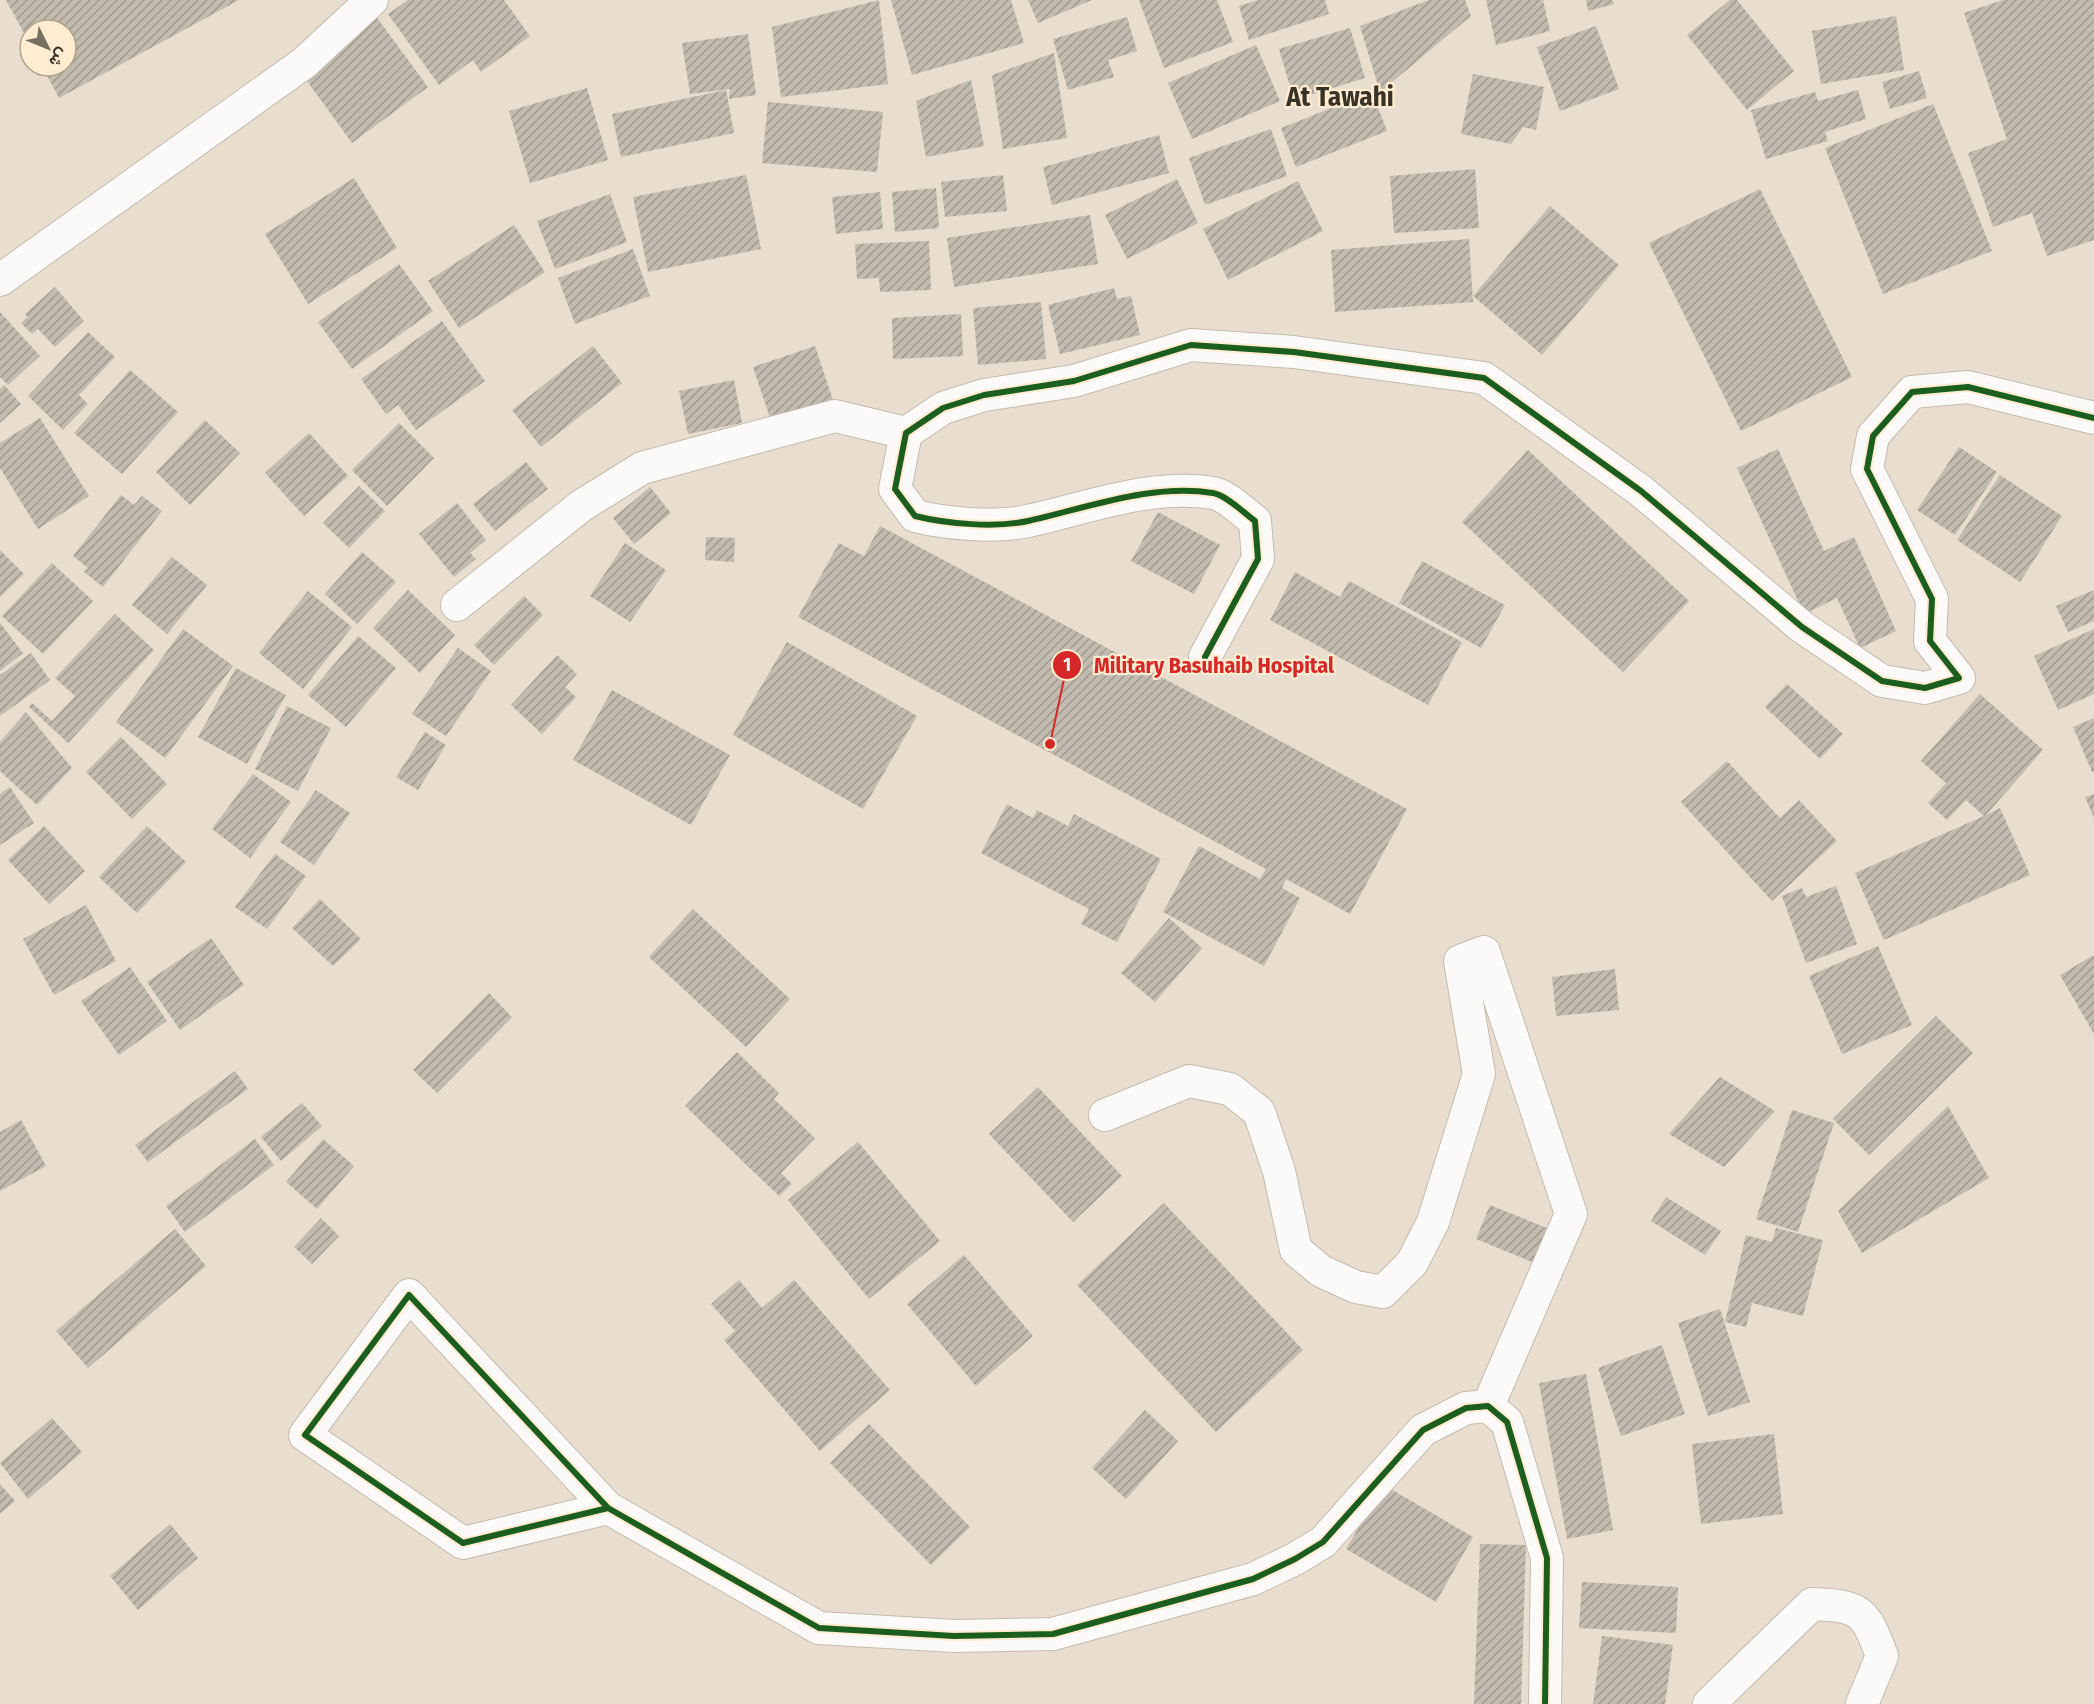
<svg xmlns="http://www.w3.org/2000/svg" width="2094" height="1704" font-family="'Fira Sans Condensed',Vazirmatn,sans-serif">
  <defs>
    <pattern id="building-hatch" width="6" height="6" patternUnits="userSpaceOnUse" patternTransform="scale(1.5)"><rect width="6" height="6" fill="#c3bbaf"/><path d="M-1 1l2-2M0 6l6-6M5 7l2-2" fill="none" stroke="#9f998e"/></pattern>
  </defs>
  <rect width="100%" height="100%" fill="#e8ddce"/>
  <!-- building -->
  <g fill="url(#building-hatch)">
    <path d="M 6,0 L 239,0 L 59,98 L 42,66 L 66,66 L 66,30 L 30,30 L 30,44 Z"/>
    <path d="M 408,0 L 504,0 L 530,36 L 481,72 L 473,60 L 439,85 L 388,14 Z"/>
    <path d="M 879,0 L 888,84 L 781,97 L 772,27 Z"/>
    <path d="M 891,0 L 1011,0 L 1024,43 L 912,75 Z"/>
    <path d="M 1028,0 L 1092,0 L 1038,23 Z"/>
    <path d="M 1139,0 L 1217,0 L 1233,42 L 1164,68 Z"/>
    <path d="M 1258,0 L 1325,0 L 1329,14 L 1249,40 L 1239,6 Z"/>
    <path d="M 1429,0 L 1465,0 L 1471,16 L 1380,92 L 1360,26 Z"/>
    <path d="M 1486,0 L 1543,0 L 1550,31 L 1496,45 Z"/>
    <path d="M 1586,0 L 1612,0 L 1614,4 L 1588,11 Z"/>
    <path d="M 1730,0 L 1737,0 L 1794,71 L 1747,110 L 1687,35 Z"/>
    <path d="M 2003,0 L 2094,0 L 2094,240 L 2047,256 L 2032,213 L 1993,227 L 1968,153 L 2007,139 L 1964,13 Z"/>
    <path d="M 375,15 L 428,87 L 352,143 L 299,70 Z"/>
    <path d="M 1896,16 L 1904,70 L 1821,84 L 1812,31 Z"/>
    <path d="M 1127,17 L 1137,51 L 1108,60 L 1114,77 L 1068,90 L 1053,39 Z"/>
    <path d="M 1596,26 L 1619,89 L 1560,111 L 1537,47 Z"/>
    <path d="M 1350,28 L 1365,78 L 1294,100 L 1279,49 Z"/>
    <path d="M 748,34 L 756,95 L 729,99 L 730,89 L 690,94 L 682,43 Z"/>
    <path d="M 1256,45 L 1280,101 L 1192,139 L 1168,83 Z"/>
    <path d="M 1054,53 L 1067,138 L 1003,149 L 992,75 Z"/>
    <path d="M 1919,71 L 1927,98 L 1890,109 L 1882,82 Z"/>
    <path d="M 1473,74 L 1544,87 L 1536,130 L 1523,127 L 1511,144 L 1461,134 Z"/>
    <path d="M 971,80 L 984,146 L 926,157 L 916,101 Z"/>
    <path d="M 587,88 L 608,160 L 530,183 L 509,111 Z"/>
    <path d="M 726,90 L 734,133 L 621,157 L 612,114 Z"/>
    <path d="M 1858,90 L 1866,119 L 1825,132 L 1828,141 L 1766,159 L 1751,110 L 1815,92 L 1818,101 Z"/>
    <path d="M 1372,92 L 1387,131 L 1296,167 L 1281,128 Z"/>
    <path d="M 768,102 L 883,112 L 877,172 L 762,163 Z"/>
    <path d="M 1933,104 L 1992,251 L 1883,294 L 1825,148 Z"/>
    <path d="M 1271,129 L 1287,176 L 1205,205 L 1189,158 Z"/>
    <path d="M 1159,135 L 1169,173 L 1052,205 L 1043,167 Z"/>
    <path d="M 1475,169 L 1479,228 L 1394,233 L 1390,176 Z"/>
    <path d="M 746,175 L 761,249 L 648,272 L 633,197 Z"/>
    <path d="M 1003,175 L 1007,211 L 945,217 L 941,182 Z"/>
    <path d="M 354,178 L 397,248 L 308,304 L 265,234 Z"/>
    <path d="M 1177,179 L 1198,223 L 1127,259 L 1105,215 Z"/>
    <path d="M 1298,181 L 1323,231 L 1228,280 L 1203,229 Z"/>
    <path d="M 936,188 L 939,228 L 895,232 L 892,192 Z"/>
    <path d="M 1760,189 L 1852,377 L 1741,431 L 1649,243 Z"/>
    <path d="M 880,192 L 883,229 L 836,234 L 832,197 Z"/>
    <path d="M 610,194 L 627,242 L 555,269 L 537,221 Z"/>
    <path d="M 1550,206 L 1619,265 L 1542,355 L 1473,296 Z"/>
    <path d="M 1090,215 L 1098,264 L 954,287 L 947,238 Z"/>
    <path d="M 514,225 L 545,272 L 459,328 L 428,281 Z"/>
    <path d="M 1469,239 L 1473,302 L 1335,312 L 1331,250 Z"/>
    <path d="M 929,241 L 931,290 L 880,292 L 879,278 L 857,279 L 855,244 Z"/>
    <path d="M 633,249 L 650,296 L 575,324 L 558,278 Z"/>
    <path d="M 399,264 L 433,311 L 352,369 L 318,322 Z"/>
    <path d="M 55,287 L 84,321 L 55,347 L 38,329 L 32,334 L 21,323 L 28,317 L 25,314 Z"/>
    <path d="M 1114,288 L 1117,299 L 1131,296 L 1140,335 L 1060,354 L 1048,305 Z"/>
    <path d="M 1041,302 L 1046,359 L 978,365 L 973,308 Z"/>
    <path d="M 0,312 L 40,356 L 8,385 L 0,377 Z"/>
    <path d="M 961,314 L 963,356 L 893,359 L 892,318 Z"/>
    <path d="M 442,321 L 485,381 L 416,430 L 398,405 L 386,414 L 361,379 Z"/>
    <path d="M 88,332 L 115,357 L 79,395 L 88,404 L 63,430 L 28,396 Z"/>
    <path d="M 593,346 L 622,383 L 541,447 L 512,410 Z"/>
    <path d="M 815,346 L 834,403 L 772,424 L 753,367 Z"/>
    <path d="M 130,370 L 178,412 L 122,474 L 74,433 Z"/>
    <path d="M 734,380 L 742,423 L 688,434 L 679,391 Z"/>
    <path d="M 4,385 L 21,404 L 0,423 L 0,389 Z"/>
    <path d="M 40,418 L 89,496 L 38,529 L 0,468 L 0,443 Z"/>
    <path d="M 205,420 L 240,453 L 190,505 L 156,472 Z"/>
    <path d="M 399,423 L 434,458 L 387,506 L 352,470 Z"/>
    <path d="M 309,433 L 348,476 L 304,516 L 265,473 Z"/>
    <path d="M 1959,447 L 1997,472 L 1955,535 L 1917,510 Z"/>
    <path d="M 1778,449 L 1824,551 L 1854,537 L 1896,631 L 1860,648 L 1837,598 L 1804,614 L 1737,468 Z"/>
    <path d="M 1528,450 L 1689,601 L 1623,672 L 1462,522 Z"/>
    <path d="M 526,462 L 548,489 L 495,531 L 473,504 Z"/>
    <path d="M 2000,475 L 2062,516 L 2020,582 L 1957,540 Z"/>
    <path d="M 359,486 L 385,511 L 349,548 L 323,523 Z"/>
    <path d="M 650,487 L 671,513 L 634,544 L 613,518 Z"/>
    <path d="M 121,495 L 134,505 L 142,496 L 162,511 L 103,587 L 84,572 L 88,568 L 73,556 Z"/>
    <path d="M 457,503 L 486,540 L 470,553 L 476,559 L 454,577 L 419,534 Z"/>
    <path d="M 1158,512 L 1220,545 L 1194,594 L 1131,561 Z"/>
    <path d="M 880,526 L 1407,809 L 1350,914 L 1286,879 L 1282,888 L 1300,898 L 1264,966 L 1163,912 L 1199,846 L 1260,879 L 1266,869 L 798,617 L 839,543 L 864,556 Z"/>
    <path d="M 706,537 L 735,538 L 734,562 L 705,560 Z"/>
    <path d="M 625,543 L 666,570 L 630,622 L 590,596 Z"/>
    <path d="M 0,550 L 24,574 L 0,597 Z"/>
    <path d="M 362,552 L 396,582 L 357,624 L 325,594 Z"/>
    <path d="M 172,557 L 207,585 L 167,634 L 132,605 Z"/>
    <path d="M 1422,561 L 1505,605 L 1481,648 L 1399,603 Z"/>
    <path d="M 52,563 L 93,601 L 43,654 L 2,616 Z"/>
    <path d="M 1295,572 L 1340,597 L 1349,581 L 1462,642 L 1428,705 L 1270,620 Z"/>
    <path d="M 408,590 L 455,635 L 420,673 L 373,628 Z"/>
    <path d="M 2094,590 L 2094,621 L 2068,632 L 2056,606 Z"/>
    <path d="M 308,591 L 352,627 L 303,689 L 259,653 Z"/>
    <path d="M 524,596 L 543,615 L 494,665 L 474,645 Z"/>
    <path d="M 115,614 L 154,650 L 68,743 L 29,707 L 32,703 L 52,721 L 75,696 L 55,678 Z"/>
    <path d="M 0,623 L 23,653 L 0,671 Z"/>
    <path d="M 183,629 L 233,666 L 165,758 L 116,722 Z"/>
    <path d="M 2094,629 L 2094,694 L 2058,710 L 2034,656 Z"/>
    <path d="M 358,636 L 396,668 L 346,727 L 308,695 Z"/>
    <path d="M 787,642 L 917,716 L 863,809 L 733,735 Z"/>
    <path d="M 458,648 L 491,671 L 446,736 L 412,714 Z"/>
    <path d="M 31,653 L 50,680 L 0,716 L 0,675 Z"/>
    <path d="M 557,655 L 577,674 L 565,687 L 576,697 L 542,734 L 511,705 Z"/>
    <path d="M 236,668 L 286,695 L 247,764 L 198,737 Z"/>
    <path d="M 1787,684 L 1843,734 L 1820,759 L 1765,707 Z"/>
    <path d="M 612,690 L 730,755 L 691,825 L 573,760 Z"/>
    <path d="M 1980,694 L 2043,750 L 1986,815 L 2000,808 L 2030,875 L 1884,940 L 1855,873 L 1984,816 L 1966,800 L 1947,820 L 1928,803 L 1946,783 L 1921,761 Z"/>
    <path d="M 287,706 L 331,728 L 298,791 L 255,769 Z"/>
    <path d="M 26,712 L 72,768 L 37,805 L 0,771 L 0,742 Z"/>
    <path d="M 2094,718 L 2094,771 L 2092,772 L 2073,727 Z"/>
    <path d="M 425,732 L 446,745 L 418,790 L 396,777 Z"/>
    <path d="M 121,737 L 167,784 L 132,819 L 86,772 Z"/>
    <path d="M 1727,761 L 1780,818 L 1799,800 L 1837,841 L 1772,901 L 1681,802 Z"/>
    <path d="M 253,774 L 291,802 L 250,858 L 212,829 Z"/>
    <path d="M 10,787 L 34,823 L 0,845 L 0,794 Z"/>
    <path d="M 316,790 L 350,813 L 314,865 L 280,842 Z"/>
    <path d="M 2094,794 L 2094,818 L 2085,797 Z"/>
    <path d="M 1007,804 L 1033,818 L 1037,810 L 1068,826 L 1074,814 L 1161,859 L 1117,942 L 1081,924 L 1089,909 L 981,853 Z"/>
    <path d="M 44,826 L 85,871 L 49,904 L 8,860 Z"/>
    <path d="M 147,826 L 186,862 L 137,913 L 99,877 Z"/>
    <path d="M 275,854 L 306,876 L 267,929 L 235,907 Z"/>
    <path d="M 1836,886 L 1857,944 L 1806,963 L 1782,896 L 1802,888 L 1806,897 Z"/>
    <path d="M 320,899 L 361,939 L 333,966 L 292,928 Z"/>
    <path d="M 86,905 L 116,961 L 54,995 L 23,939 Z"/>
    <path d="M 693,909 L 790,999 L 746,1047 L 649,957 Z"/>
    <path d="M 1169,918 L 1202,948 L 1155,1002 L 1121,973 Z"/>
    <path d="M 211,938 L 244,985 L 180,1030 L 147,982 Z"/>
    <path d="M 1878,946 L 1912,1025 L 1842,1054 L 1809,976 Z"/>
    <path d="M 2094,955 L 2094,1034 L 2060,975 Z"/>
    <path d="M 130,967 L 167,1021 L 119,1055 L 81,1001 Z"/>
    <path d="M 1615,969 L 1619,1010 L 1556,1016 L 1552,977 Z"/>
    <path d="M 489,993 L 512,1017 L 437,1093 L 413,1070 Z"/>
    <path d="M 1936,1016 L 1973,1053 L 1869,1155 L 1833,1119 Z"/>
    <path d="M 737,1052 L 779,1093 L 774,1099 L 815,1138 L 781,1173 L 792,1184 L 779,1196 L 685,1106 Z"/>
    <path d="M 235,1071 L 248,1089 L 148,1162 L 135,1145 Z"/>
    <path d="M 1720,1077 L 1775,1111 L 1724,1167 L 1669,1134 Z"/>
    <path d="M 1038,1087 L 1122,1176 L 1073,1222 L 989,1134 Z"/>
    <path d="M 302,1103 L 322,1126 L 281,1161 L 261,1137 Z"/>
    <path d="M 1948,1106 L 1989,1178 L 1862,1253 L 1838,1211 Z"/>
    <path d="M 1792,1110 L 1834,1123 L 1798,1232 L 1756,1219 Z"/>
    <path d="M 21,1120 L 46,1166 L 0,1191 L 0,1132 Z"/>
    <path d="M 255,1139 L 274,1165 L 185,1232 L 166,1206 Z"/>
    <path d="M 323,1139 L 354,1166 L 317,1209 L 286,1182 Z"/>
    <path d="M 858,1142 L 940,1241 L 869,1299 L 788,1200 Z"/>
    <path d="M 1666,1197 L 1721,1231 L 1705,1255 L 1651,1221 Z"/>
    <path d="M 1164,1203 L 1303,1350 L 1216,1432 L 1077,1285 Z"/>
    <path d="M 1490,1205 L 1574,1239 L 1559,1273 L 1476,1239 Z"/>
    <path d="M 321,1218 L 339,1236 L 312,1264 L 294,1247 Z"/>
    <path d="M 1776,1228 L 1823,1240 L 1803,1316 L 1752,1303 L 1746,1327 L 1725,1322 L 1746,1235 L 1772,1242 Z"/>
    <path d="M 175,1229 L 206,1266 L 88,1368 L 56,1331 Z"/>
    <path d="M 964,1255 L 1033,1336 L 976,1386 L 907,1304 Z"/>
    <path d="M 739,1280 L 762,1308 L 794,1280 L 890,1390 L 820,1451 L 724,1340 L 735,1331 L 711,1304 Z"/>
    <path d="M 1720,1309 L 1750,1402 L 1708,1416 L 1678,1323 Z"/>
    <path d="M 1662,1345 L 1685,1414 L 1621,1436 L 1598,1368 Z"/>
    <path d="M 1586,1374 L 1613,1530 L 1567,1539 L 1539,1383 Z"/>
    <path d="M 1145,1410 L 1178,1441 L 1126,1499 L 1092,1468 Z"/>
    <path d="M 52,1418 L 82,1452 L 28,1499 L 0,1463 Z"/>
    <path d="M 869,1424 L 970,1527 L 931,1565 L 830,1463 Z"/>
    <path d="M 1774,1434 L 1783,1514 L 1701,1524 L 1692,1444 Z"/>
    <path d="M 0,1484 L 15,1501 L 0,1514 Z"/>
    <path d="M 1384,1485 L 1473,1537 L 1436,1602 L 1346,1549 Z"/>
    <path d="M 170,1524 L 198,1558 L 138,1610 L 110,1576 Z"/>
    <path d="M 1480,1544 L 1526,1545 L 1521,1704 L 1474,1704 Z"/>
    <path d="M 1582,1582 L 1678,1587 L 1676,1633 L 1579,1628 Z"/>
    <path d="M 1602,1636 L 1673,1645 L 1665,1704 L 1593,1704 Z"/>
  </g>
  <g fill="none" stroke-linecap="round" stroke-linejoin="round">
    <!-- minor casing -->
    <g stroke="#c3bbaf" stroke-width="34">
      <g id="minor">
        <path d="M 0,280 L 304,63 L 372,0"/>
        <path d="M 457,605 L 581,506 L 642,468 L 835,416 L 906,433"/>
        <path d="M 1205,657 L 1258,559 L 1255,521 C 1244,513 1226,495 1213,493 C 1152,483 1087,508 1028,521 C 996,528 947,524 915,516 L 895,489 L 906,433 L 943,408 L 984,395 L 1074,381 L 1191,345 L 1294,352 L 1484,378 L 1641,491 L 1802,627 L 1882,681 L 1925,688 L 1959,678 L 1930,641 L 1932,599 L 1867,469 L 1873,436 L 1912,392 L 1968,387 L 2094,418"/>
        <path d="M 1105,1115 L 1189,1081 L 1230,1089 L 1259,1112 L 1279,1171 L 1296,1250 L 1321,1271 L 1356,1287 L 1383,1292 L 1412,1263 L 1433,1222 L 1479,1074 L 1460,961 L 1484,952 L 1571,1214 L 1488,1406"/>
        <path d="M 608,1508 L 463,1543 L 305,1435 L 409,1295 L 608,1508 L 819,1628 L 954,1636 L 1053,1634 L 1253,1579 L 1295,1559 L 1323,1542 L 1423,1430 L 1466,1408 L 1488,1406 L 1507,1422 L 1547,1558 L 1545,1704"/>
        <path d="M 1709,1704 L 1812,1604 C 1861,1606 1865,1610 1882,1656 L 1862,1704"/>
      </g>
    </g>
    <!-- minor -->
    <use href="#minor" stroke="#fcfaf8" stroke-width="32"/>
    <!-- cycleway casing -->
    <g stroke="#ffecd1" stroke-width="10">
      <g id="cycleway">
        <path d="M 1205,657 L 1258,559 L 1255,521 C 1244,513 1226,495 1213,493 C 1152,483 1087,508 1028,521 C 996,528 947,524 915,516 L 895,489 L 906,433 L 943,408 L 984,395 L 1074,381 L 1191,345 L 1294,352 L 1484,378 L 1641,491 L 1802,627 L 1882,681 L 1925,688 L 1959,678 L 1930,641 L 1932,599 L 1867,469 L 1873,436 L 1912,392 L 1968,387 L 2094,418"/>
        <path d="M 608,1508 L 463,1543 L 305,1435 L 409,1295 L 608,1508 L 819,1628 L 954,1636 L 1053,1634 L 1253,1579 L 1295,1559 L 1323,1542 L 1423,1430 L 1466,1408 L 1488,1406 L 1507,1422 L 1547,1558 L 1545,1704"/>
      </g>
    </g>
    <!-- cycleway -->
    <use href="#cycleway" stroke="#1b5e20" stroke-width="6"/>
  </g>
  <g text-anchor="middle" dominant-baseline="central" stroke-width="4.5" stroke-linejoin="round" paint-order="stroke">
    <!-- district labels -->
    <g font-size="27" font-weight="bold" fill="#393227" stroke="#ffecd1">
      <text x="1340" y="97">At Tawahi</text>
    </g>
  </g>
  <!-- callouts -->
  <path fill="none" stroke="#d62828" stroke-width="2" d="M1050 744L1067 665"/>
  <g fill="#d62828" stroke="#ffecd1" stroke-width="2">
    <circle cx="1050" cy="744" r="6"/>
    <circle cx="1067" cy="665" r="15"/>
  </g>
  <g font-size="18" text-anchor="middle" font-weight="bold" fill="#fff">
    <text x="1067" y="671">1</text>
  </g>
  <g font-size="22" text-anchor="middle" font-weight="bold" fill="#d62828" stroke="#ffecd1" stroke-width="4.5" stroke-linejoin="round" paint-order="stroke">
    <text x="1214" y="673">Military Basuhaib Hospital</text>
  </g>
  <!-- north arrow -->
  <g transform="translate(48 48) rotate(133)"><circle r="28" fill="#ffecd1" stroke="#b0a28d" stroke-width="1.5"/>
  <path d="M0-4.5L10 22L0 15L-10 22Z" fill="#766e61"/>
  <text y="-9" font-size="16" font-weight="bold" text-anchor="middle" fill="#393227">ش</text>
  </g>
</svg>
